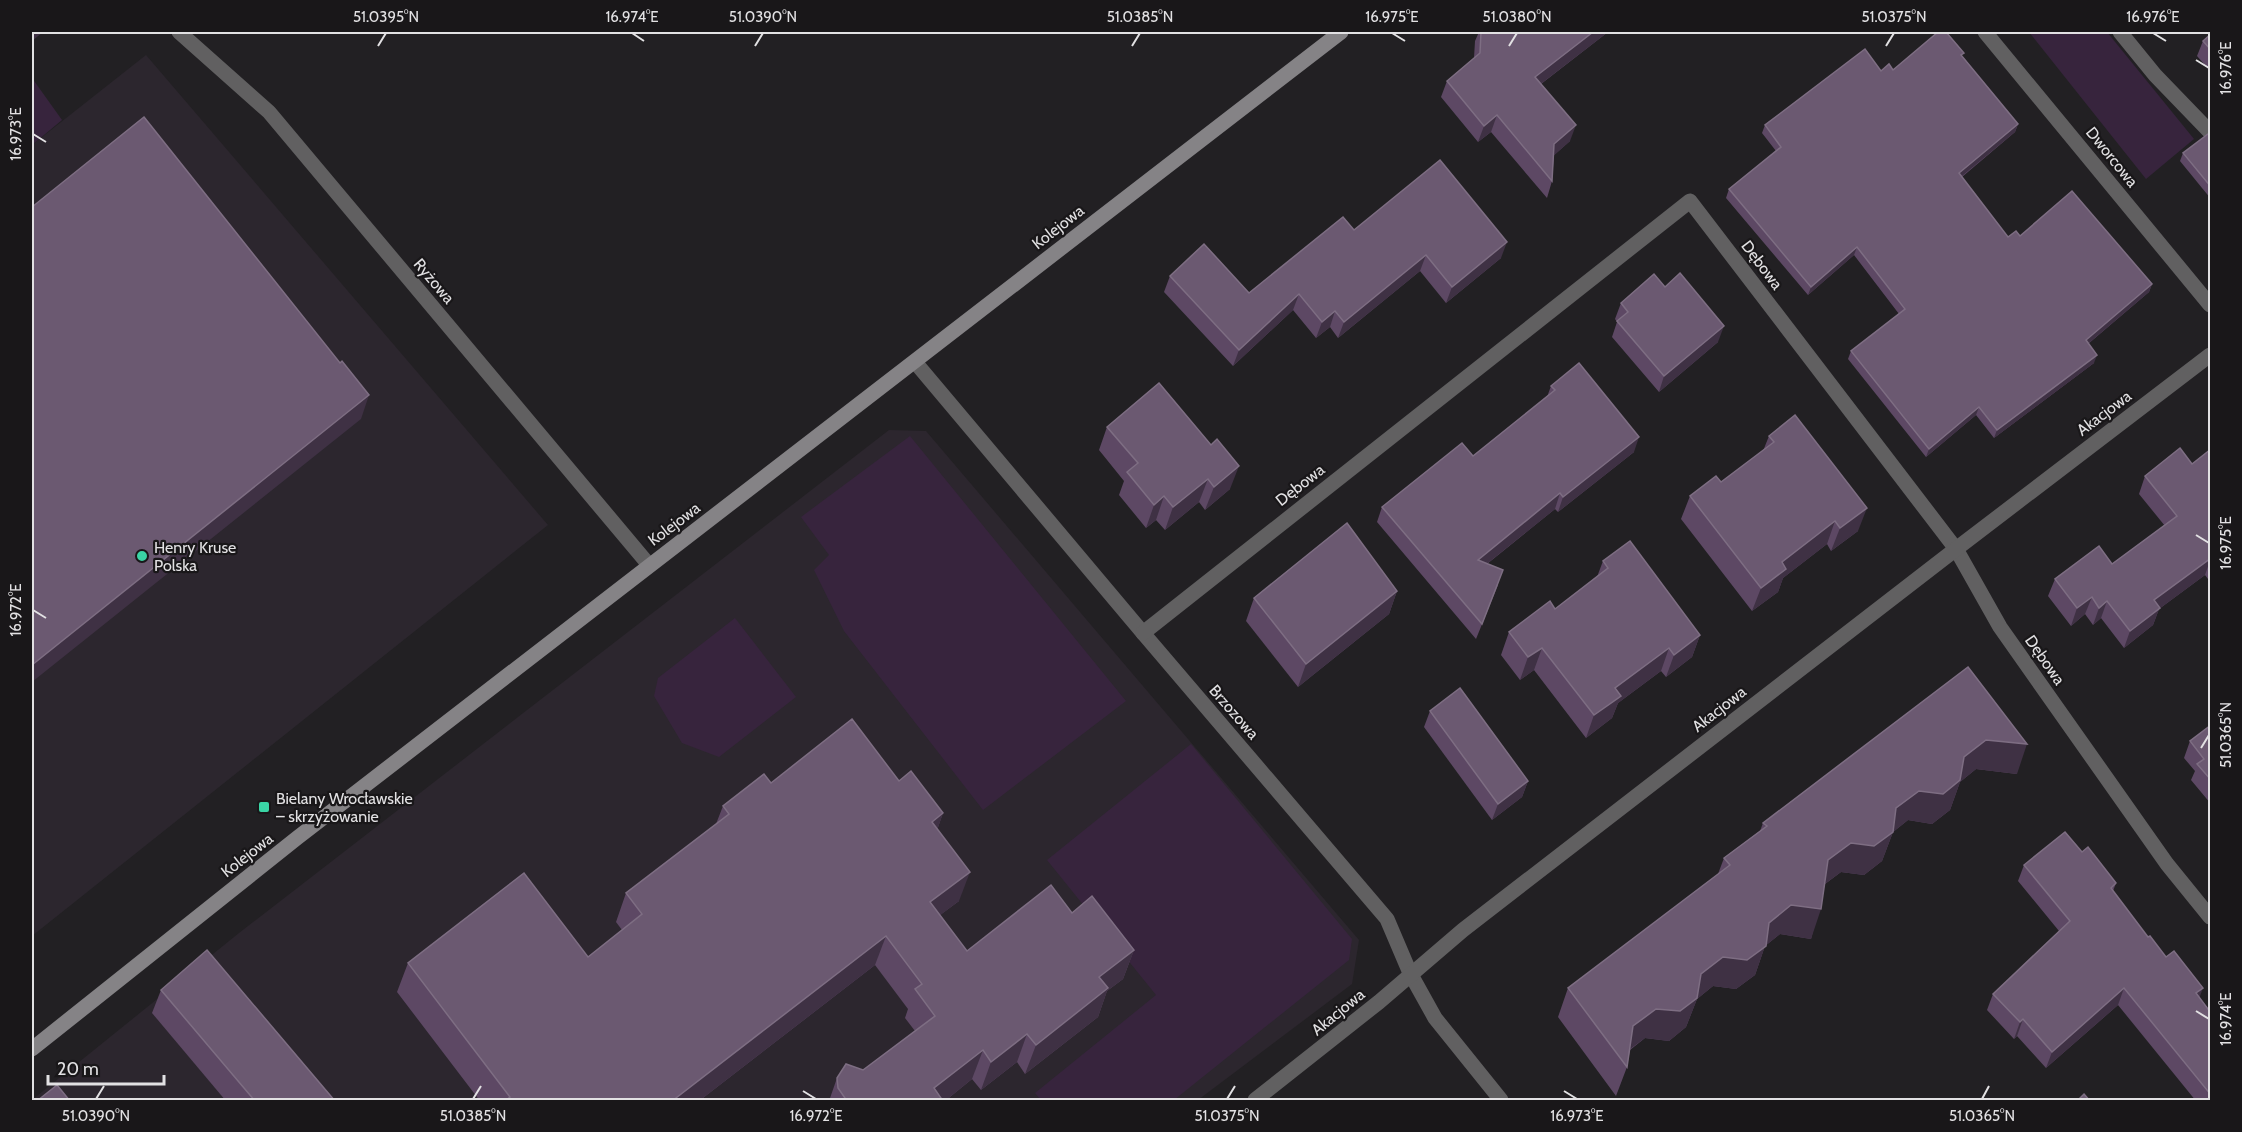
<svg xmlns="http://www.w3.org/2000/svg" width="2242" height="1132" font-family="Cabin,sans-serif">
  <rect width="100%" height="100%" fill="#222023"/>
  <!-- built -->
  <g fill="#2c262e">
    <path d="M 146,55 L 548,525 L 32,936 L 32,145 Z"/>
    <path d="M 889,430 L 926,431 L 1359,940 L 1352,984 L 1198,1100 L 32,1100 L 239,933 Z"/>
  </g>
  <!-- green -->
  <g fill="#37243d">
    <path d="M 2029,32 L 2107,32 L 2194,139 L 2146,179 Z"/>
    <path d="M 32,78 L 62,120 L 32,145 Z"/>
    <path d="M 910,436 L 1126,701 L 983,810 L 844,631 L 814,570 L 829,555 L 801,517 Z"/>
    <path d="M 735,618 L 796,697 L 719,757 L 682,743 L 654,696 L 658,678 Z"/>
    <path d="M 1191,744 L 1352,939 L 1349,960 L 1174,1100 L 1041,1100 L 1035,1093 L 1156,995 L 1047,860 Z"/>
  </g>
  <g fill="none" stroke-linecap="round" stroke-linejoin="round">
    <!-- lane -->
    <path stroke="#616061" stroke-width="15" d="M 2120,32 L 2155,75 L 2210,132"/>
    <!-- street -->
    <g stroke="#616061" stroke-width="15">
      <path d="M 179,32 L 269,112 L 649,565"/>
      <path d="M 1985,32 L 2210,305"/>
      <path d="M 915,362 L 1143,633 L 1387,919 L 1410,973 L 1435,1018 L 1501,1100"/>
      <path d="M 1143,633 L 1690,201 L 1956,549 L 2000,627 L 2167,864 L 2210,917"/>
      <path d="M 1255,1100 L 1379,1002 L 1463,930 L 1956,549 L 2210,355"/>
    </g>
    <!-- secondary -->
    <path stroke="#858386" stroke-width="15" d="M 32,1049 L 297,838 L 1341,32"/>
  </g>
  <!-- wall -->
  <g fill="#5d4864">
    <path d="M 1479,32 L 1608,32 L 1541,84 L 1570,141 L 1554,155 L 1552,181 L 1547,198 L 1491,132 L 1478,142 L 1441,97 L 1447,81 L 1474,58 L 1475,41 Z"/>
    <path d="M 2211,34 L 2211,72 L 2197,56 L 2203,41 Z"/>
    <path d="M 1963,57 L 2018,124 L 2015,132 L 1962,177 L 2008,237 L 2020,236 L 2152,284 L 2149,292 L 2088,344 L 2094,363 L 1994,438 L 1976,415 L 1926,457 L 1848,359 L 1851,351 L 1899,314 L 1854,255 L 1808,295 L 1726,198 L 1729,189 L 1776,151 L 1762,133 L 1765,125 L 1881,71 Z"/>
    <path d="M 2211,137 L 2211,199 L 2180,161 L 2183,153 Z"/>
    <path d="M 1354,230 L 1501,258 L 1446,303 L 1420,271 L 1338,338 L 1330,327 L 1316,338 L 1293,310 L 1233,366 L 1164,292 L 1170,276 L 1249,293 Z"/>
    <path d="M 1621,303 L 1718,342 L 1659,392 L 1612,337 L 1617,322 L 1615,319 Z"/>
    <path d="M 1551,386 L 1634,452 L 1558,512 L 1555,509 L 1487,564 L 1498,585 L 1476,639 L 1377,522 L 1382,507 L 1473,456 L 1547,397 Z"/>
    <path d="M 1107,427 L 1230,489 L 1205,510 L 1199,502 L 1165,530 L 1156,520 L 1146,528 L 1119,495 L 1124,481 L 1099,450 Z"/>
    <path d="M 1769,436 L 1858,531 L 1831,551 L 1827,544 L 1783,578 L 1778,592 L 1752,611 L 1681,519 L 1690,496 L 1721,482 L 1763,451 Z"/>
    <path d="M 2211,449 L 2211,583 L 2205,575 L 2159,609 L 2153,625 L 2124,648 L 2101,618 L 2093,625 L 2085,614 L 2071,626 L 2048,596 L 2055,579 L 2112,564 L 2165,526 L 2139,494 L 2145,476 L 2192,464 Z"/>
    <path d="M 1603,561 L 1700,635 L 1692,657 L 1666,677 L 1661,671 L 1618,703 L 1612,718 L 1586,738 L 1534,670 L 1520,680 L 1501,655 L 1509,632 L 1555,609 L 1597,577 Z"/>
    <path d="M 1397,591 L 1389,614 L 1298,687 L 1246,621 L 1254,598 Z"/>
    <path d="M 1968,667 L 2017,774 L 1976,769 L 1960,782 L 1950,810 L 1932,824 L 1908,820 L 1893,832 L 1882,861 L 1864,875 L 1841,872 L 1825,884 L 1811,939 L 1780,934 L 1765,946 L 1755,975 L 1736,989 L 1713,986 L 1697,999 L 1686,1027 L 1669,1041 L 1645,1038 L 1630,1050 L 1627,1067 L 1616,1096 L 1558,1017 L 1568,988 L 1718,874 L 1724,858 L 1760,831 L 1763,823 Z"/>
    <path d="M 1430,711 L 1528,781 L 1522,797 L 1492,820 L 1424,727 Z"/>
    <path d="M 2211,725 L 2211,804 L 2191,780 L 2195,771 L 2184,758 L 2190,741 Z"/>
    <path d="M 899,781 L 943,813 L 937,830 L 959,901 L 940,915 L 967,951 L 1072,913 L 1134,950 L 1123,979 L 1107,991 L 1098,1017 L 1025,1074 L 1017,1062 L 981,1090 L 972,1079 L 945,1101 L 829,1101 L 837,1078 L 863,1070 L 915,1031 L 905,1018 L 908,1009 L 875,965 L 699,1101 L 480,1101 L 397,992 L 408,963 L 588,957 L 622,930 L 616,922 L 626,893 L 716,824 L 723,806 L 771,783 Z"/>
    <path d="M 2082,852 L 2116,883 L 2113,891 L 2148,937 L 2200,998 L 2211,1013 L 2211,1101 L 2196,1101 L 2118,1005 L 2046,1068 L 2017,1036 L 2014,1039 L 1987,1010 L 1993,994 L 2059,931 L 2018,881 L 2024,865 Z"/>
    <path d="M 161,990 L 335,1101 L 226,1101 L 152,1013 Z"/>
  </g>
  <!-- shaded-wall -->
  <g fill="#3f3144">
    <path d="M 32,32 L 43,32 L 32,41 Z"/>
    <path d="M 1593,32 L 1608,32 L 1529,93 L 1535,77 Z"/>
    <path d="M 1497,115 L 1491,132 L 1478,142 L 1484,126 Z"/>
    <path d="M 2018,124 L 2015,132 L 1956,181 L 1959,173 Z"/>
    <path d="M 1576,125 L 1570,141 L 1549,160 L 1554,144 Z"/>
    <path d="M 1507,242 L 1501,258 L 1446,303 L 1452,287 Z"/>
    <path d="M 1857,247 L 1854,255 L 1808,295 L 1811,287 Z"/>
    <path d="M 1426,255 L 1420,271 L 1338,338 L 1344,322 Z"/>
    <path d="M 2152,284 L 2149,292 L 2083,348 L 2086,340 Z"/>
    <path d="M 1299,294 L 1293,310 L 1233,366 L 1239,350 Z"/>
    <path d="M 1335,311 L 1330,327 L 1316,338 L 1322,322 Z"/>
    <path d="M 1724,326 L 1718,342 L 1659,392 L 1664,376 Z"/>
    <path d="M 2097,355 L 2094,363 L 1994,438 L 1997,430 Z"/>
    <path d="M 369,395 L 361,419 L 32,682 L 32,665 Z"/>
    <path d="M 1979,407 L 1976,415 L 1926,457 L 1929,449 Z"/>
    <path d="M 1639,437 L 1634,452 L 1558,512 L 1563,497 Z"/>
    <path d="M 1239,466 L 1230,489 L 1205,510 L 1214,487 Z"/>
    <path d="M 1208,479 L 1199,502 L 1165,530 L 1173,507 Z"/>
    <path d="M 1560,493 L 1555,509 L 1473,575 L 1478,560 Z"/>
    <path d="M 1164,496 L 1156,520 L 1146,528 L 1154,505 Z"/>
    <path d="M 1867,508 L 1858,531 L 1831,551 L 1840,528 Z"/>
    <path d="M 1835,521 L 1827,544 L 1783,578 L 1778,592 L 1752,611 L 1761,588 L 1782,562 Z"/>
    <path d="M 2211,558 L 2205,575 L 2159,609 L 2153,625 L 2124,648 L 2130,631 L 2154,600 Z"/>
    <path d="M 1397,591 L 1389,614 L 1298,687 L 1306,664 Z"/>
    <path d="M 2092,597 L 2085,614 L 2071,626 L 2077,608 Z"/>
    <path d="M 2107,601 L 2101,618 L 2093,625 L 2099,608 Z"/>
    <path d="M 1700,635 L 1692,657 L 1666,677 L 1674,655 Z"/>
    <path d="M 1542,648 L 1534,670 L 1520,680 L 1528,657 Z"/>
    <path d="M 1669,648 L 1661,671 L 1618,703 L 1612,718 L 1586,738 L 1594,715 L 1615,688 Z"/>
    <path d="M 1986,740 L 2027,744 L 2017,774 L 1976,769 L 1960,782 L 1950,810 L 1932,824 L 1908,820 L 1893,832 L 1882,861 L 1864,875 L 1841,872 L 1818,889 L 1828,860 Z"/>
    <path d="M 1528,781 L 1522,797 L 1492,820 L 1498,804 Z"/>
    <path d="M 943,813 L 933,842 L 932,822 Z"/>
    <path d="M 970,872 L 959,901 L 919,931 L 930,902 Z"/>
    <path d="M 1791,905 L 1821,909 L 1811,939 L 1780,934 L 1765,946 L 1755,975 L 1736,989 L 1713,986 L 1697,999 L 1686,1027 L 1669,1041 L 1645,1038 L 1622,1055 L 1633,1026 Z"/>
    <path d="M 886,936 L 875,965 L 699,1101 L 672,1101 Z"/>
    <path d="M 1134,950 L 1123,979 L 1107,991 L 1098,1017 L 1025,1074 L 1036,1045 L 1099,977 Z"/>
    <path d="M 2124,988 L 2118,1005 L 2046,1068 L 2052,1052 Z"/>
    <path d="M 2203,988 L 2197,1004 L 2196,993 Z"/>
    <path d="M 2023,1019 L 2017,1036 L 2014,1039 L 2020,1022 Z"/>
    <path d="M 1027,1034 L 1017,1062 L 981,1090 L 991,1062 Z"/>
    <path d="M 983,1050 L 972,1079 L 945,1101 L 930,1101 L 934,1088 Z"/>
  </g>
  <!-- building -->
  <g fill="#6b5971" stroke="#7e6e83" stroke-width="1.5">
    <path d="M 1481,32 L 1593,32 L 1535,77 L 1576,125 L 1554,144 L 1552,181 L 1497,115 L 1484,126 L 1447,81 L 1480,53 Z"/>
    <path d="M 1938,32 L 1946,32 L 1964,53 L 1961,55 L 2018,124 L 1959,173 L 2008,237 L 2016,231 L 2020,236 L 2072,191 L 2152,284 L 2086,340 L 2097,355 L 1997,430 L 1979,407 L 1929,449 L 1851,351 L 1905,309 L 1857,247 L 1811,287 L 1729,189 L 1781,147 L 1765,125 L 1865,49 L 1881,71 L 1889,64 L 1893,70 Z"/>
    <path d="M 2211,34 L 2211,50 L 2203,41 Z"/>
    <path d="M 144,117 L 340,363 L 342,361 L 369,395 L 32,665 L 32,207 Z"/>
    <path d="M 2208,134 L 2211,137 L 2211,187 L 2183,153 Z"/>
    <path d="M 1440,160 L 1507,242 L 1452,287 L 1426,255 L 1344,322 L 1335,311 L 1322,322 L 1299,294 L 1239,350 L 1170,276 L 1204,244 L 1249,293 L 1343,217 L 1354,230 Z"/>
    <path d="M 1680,273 L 1724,326 L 1664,376 L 1617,321 L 1628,312 L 1621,303 L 1654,274 L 1665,287 Z"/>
    <path d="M 1579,363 L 1639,437 L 1563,497 L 1560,493 L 1478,560 L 1503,570 L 1482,624 L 1382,507 L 1462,443 L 1473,456 L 1555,390 L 1551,386 Z"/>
    <path d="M 1159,383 L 1211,445 L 1217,439 L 1239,466 L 1214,487 L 1208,479 L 1173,507 L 1164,496 L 1154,505 L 1127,472 L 1138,463 L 1107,427 Z"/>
    <path d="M 1795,415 L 1867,508 L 1840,528 L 1835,521 L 1782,562 L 1786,569 L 1761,588 L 1690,496 L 1716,476 L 1721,482 L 1774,442 L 1769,436 Z"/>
    <path d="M 2180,448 L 2192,464 L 2211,449 L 2211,558 L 2154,600 L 2160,608 L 2130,631 L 2107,601 L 2099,608 L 2092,597 L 2077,608 L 2055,579 L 2099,546 L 2112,564 L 2177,516 L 2145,476 Z"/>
    <path d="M 1347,523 L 1397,591 L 1306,664 L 1254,598 Z"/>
    <path d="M 1630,541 L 1700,635 L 1674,655 L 1669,648 L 1615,688 L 1621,696 L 1594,715 L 1542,648 L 1528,657 L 1509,632 L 1550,601 L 1555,609 L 1608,568 L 1603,561 Z"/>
    <path d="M 1968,667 L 2027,744 L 1986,740 L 1964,757 L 1960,780 L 1943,794 L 1919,791 L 1896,808 L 1893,832 L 1874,846 L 1851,843 L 1828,860 L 1821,909 L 1791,905 L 1769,923 L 1766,946 L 1747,960 L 1723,957 L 1701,974 L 1697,998 L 1680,1011 L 1656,1009 L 1633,1026 L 1627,1067 L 1568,988 L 1730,865 L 1724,858 L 1767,826 L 1763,823 Z"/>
    <path d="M 1460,688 L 1528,781 L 1498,804 L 1430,711 Z"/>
    <path d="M 852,719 L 899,781 L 911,771 L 943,813 L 932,822 L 970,872 L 930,902 L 967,951 L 1051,885 L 1072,913 L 1092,896 L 1134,950 L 1099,977 L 1108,988 L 1036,1045 L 1027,1034 L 991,1062 L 983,1050 L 934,1088 L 943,1101 L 847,1101 L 838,1088 L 837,1078 L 846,1064 L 863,1070 L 935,1016 L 915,989 L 922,984 L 886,936 L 672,1101 L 505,1101 L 510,1097 L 408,963 L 524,873 L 588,957 L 642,914 L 626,893 L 729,814 L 723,806 L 764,774 L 771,783 Z"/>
    <path d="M 2211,725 L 2211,780 L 2197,764 L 2204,759 L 2190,741 Z"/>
    <path d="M 2065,832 L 2082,852 L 2088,847 L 2116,883 L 2111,888 L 2148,937 L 2150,936 L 2166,957 L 2174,951 L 2203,988 L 2196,993 L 2211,1013 L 2211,1095 L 2124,988 L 2052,1052 L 2023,1019 L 2020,1022 L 1993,994 L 2070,921 L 2024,865 Z"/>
    <path d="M 207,950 L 335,1101 L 255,1101 L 161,990 Z"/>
    <path d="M 57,1085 L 70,1101 L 37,1101 Z"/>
    <path d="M 2084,1094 L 2090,1101 L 2077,1101 Z"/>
  </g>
  <!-- ticks -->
  <path fill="none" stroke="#e2e1e3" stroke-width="2" d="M 632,33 L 644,41M 1392,33 L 1405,41M 2153,33 L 2166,41M 378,46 L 386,33M 755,46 L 763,33M 1132,46 L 1140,33M 1509,46 L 1517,33M 1886,46 L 1894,33M 2196,60 L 2209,68M 33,134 L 46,142M 2196,535 L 2209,543M 33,610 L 46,618M 2201,748 L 2209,735M 2196,1011 L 2209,1019M 803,1091 L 816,1099M 1564,1091 L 1577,1099M 96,1099 L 104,1086M 473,1099 L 481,1086M 1227,1099 L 1235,1086M 1982,1099 L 1989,1086"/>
  <!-- markers -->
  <g fill="#3ad4a5" stroke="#191719" stroke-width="2">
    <circle cx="142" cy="556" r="6"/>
    <rect x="258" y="801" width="12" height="12" rx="3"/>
  </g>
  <g text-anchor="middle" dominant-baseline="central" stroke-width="4.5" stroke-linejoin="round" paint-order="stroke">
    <!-- street labels -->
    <g font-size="16" fill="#e2e1e3" stroke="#191719">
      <text transform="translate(2112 157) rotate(51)">Dworcowa</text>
      <text transform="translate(1058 227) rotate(-38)">Kolejowa</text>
      <text transform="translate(1762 265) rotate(53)">Dębowa</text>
      <text transform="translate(434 281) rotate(50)">Ryżowa</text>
      <text transform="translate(2104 413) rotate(-37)">Akacjowa</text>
      <text transform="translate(1300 485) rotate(-38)">Dębowa</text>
      <text transform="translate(674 524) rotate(-37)">Kolejowa</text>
      <text transform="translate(2045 660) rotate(55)">Dębowa</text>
      <text transform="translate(1719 709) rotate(-38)">Akacjowa</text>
      <text transform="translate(1234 712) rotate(49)">Brzozowa</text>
      <text transform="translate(247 855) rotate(-38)">Kolejowa</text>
      <text transform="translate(1338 1012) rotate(-39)">Akacjowa</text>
    </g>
    <!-- poi labels -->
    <g font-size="16" fill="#e2e1e3" stroke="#191719" text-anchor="start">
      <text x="154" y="547">Henry Kruse<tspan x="154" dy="18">Polska</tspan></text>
      <text x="276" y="798">Bielany Wrocławskie<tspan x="276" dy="18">– skrzyżowanie</tspan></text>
    </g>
  </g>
  <!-- border -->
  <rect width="2242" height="1132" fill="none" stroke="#191719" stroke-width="66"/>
  <!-- scale -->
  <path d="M48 1075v9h116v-9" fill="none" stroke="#e2e1e3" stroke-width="3"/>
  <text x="57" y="1075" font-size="18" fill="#e2e1e3" stroke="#191719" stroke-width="4.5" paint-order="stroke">20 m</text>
  <rect x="33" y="33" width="2176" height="1066" fill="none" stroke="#e2e1e3" stroke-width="2"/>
  <g font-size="15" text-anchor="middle" fill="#e2e1e3">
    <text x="386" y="22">51.0395°N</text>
    <text x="632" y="22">16.974°E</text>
    <text x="763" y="22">51.0390°N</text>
    <text x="1140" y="22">51.0385°N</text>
    <text x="1392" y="22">16.975°E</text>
    <text x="1517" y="22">51.0380°N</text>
    <text x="1894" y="22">51.0375°N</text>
    <text x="2153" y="22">16.976°E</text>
    <text transform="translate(2226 68) rotate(-90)" y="5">16.976°E</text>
    <text transform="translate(16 134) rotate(-90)" y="5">16.973°E</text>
    <text transform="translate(2226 543) rotate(-90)" y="5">16.975°E</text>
    <text transform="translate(16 610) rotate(-90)" y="5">16.972°E</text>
    <text transform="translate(2226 735) rotate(-90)" y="5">51.0365°N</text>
    <text transform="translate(2226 1019) rotate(-90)" y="5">16.974°E</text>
    <text x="96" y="1121">51.0390°N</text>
    <text x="473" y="1121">51.0385°N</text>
    <text x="816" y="1121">16.972°E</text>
    <text x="1227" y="1121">51.0375°N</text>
    <text x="1577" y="1121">16.973°E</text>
    <text x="1982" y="1121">51.0365°N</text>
  </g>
</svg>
